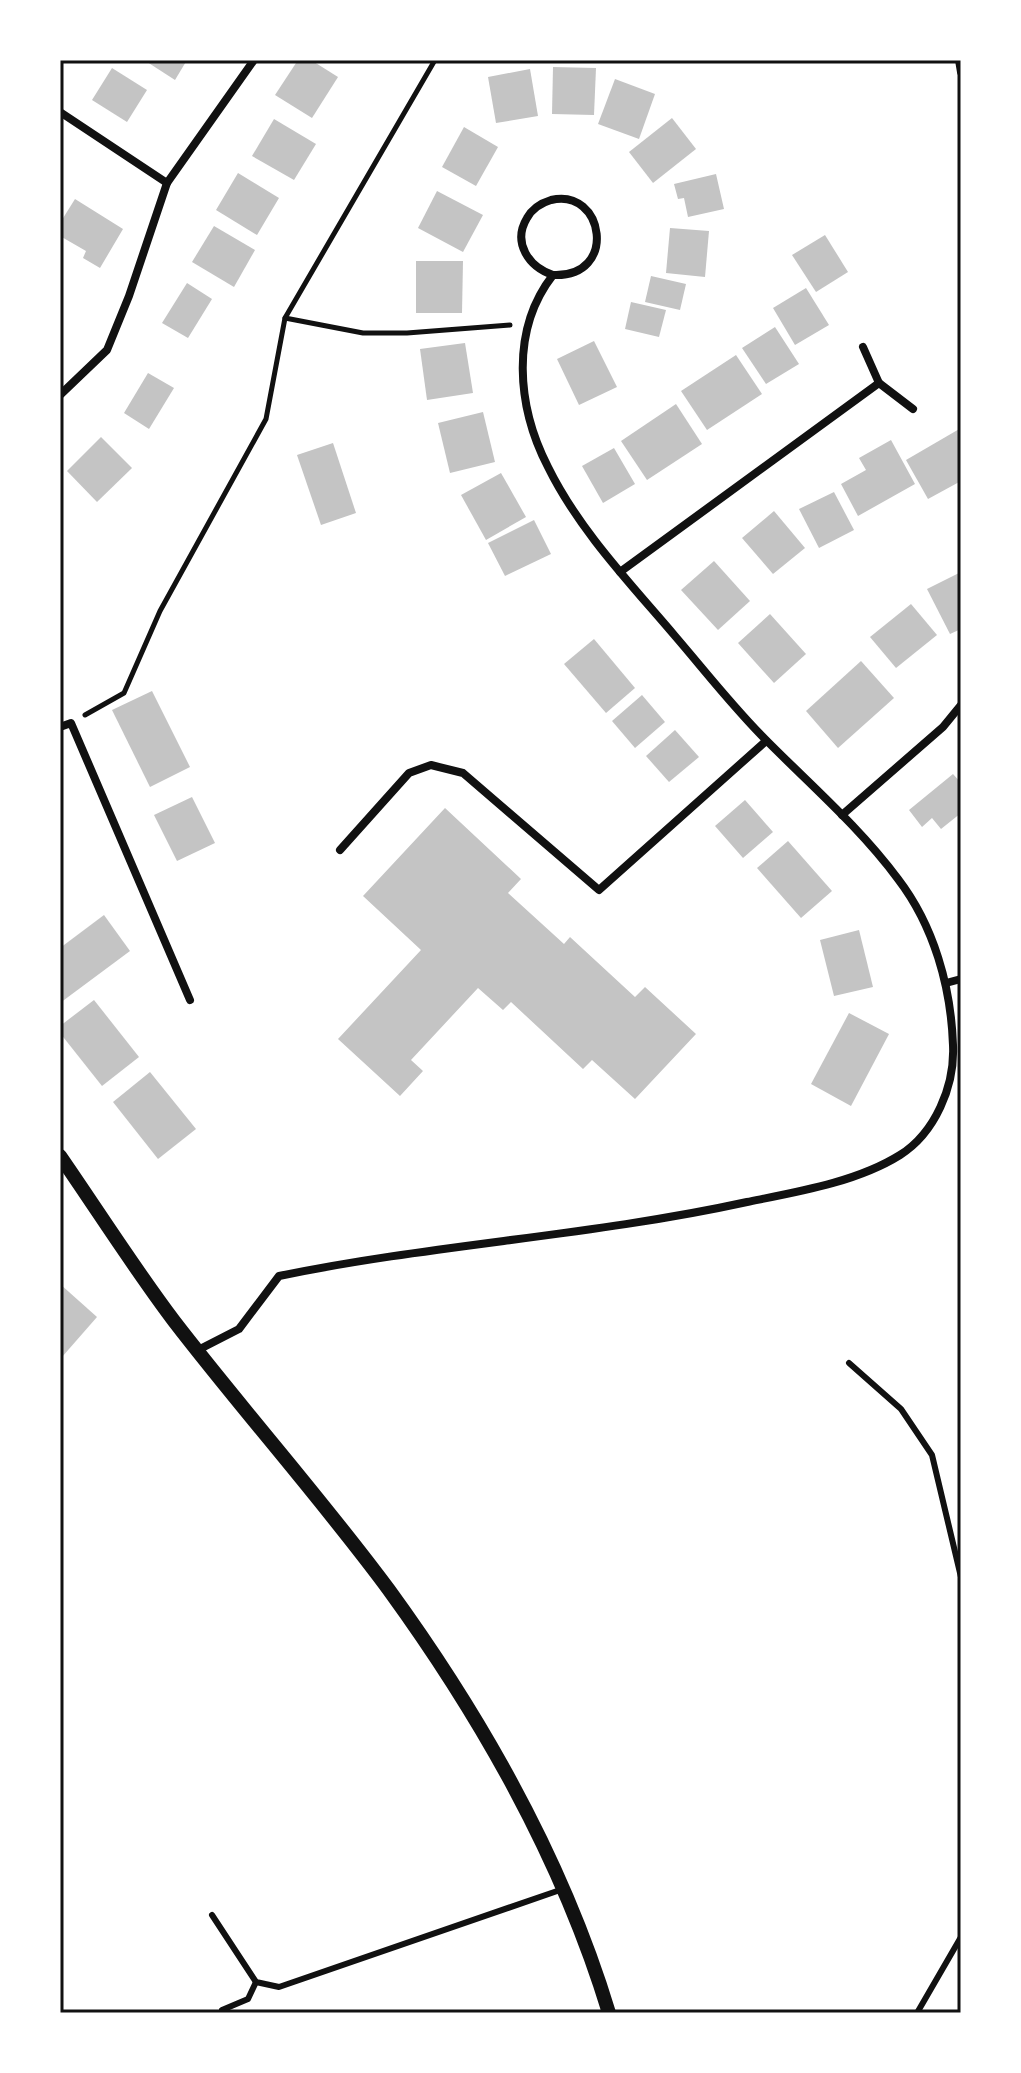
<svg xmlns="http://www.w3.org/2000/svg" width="1021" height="2073" font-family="Arial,sans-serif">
  <rect width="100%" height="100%" fill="#fff"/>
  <!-- building -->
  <g fill="#c4c4c4">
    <path d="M 144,60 L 187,60 L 175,80 Z"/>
    <path d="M 298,60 L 311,60 L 338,77 L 312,118 L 275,95 Z"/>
    <path d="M 553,67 L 596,68 L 594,115 L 552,114 Z"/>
    <path d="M 112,68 L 147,90 L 127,122 L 92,100 Z"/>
    <path d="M 530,69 L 538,116 L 496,123 L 488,77 Z"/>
    <path d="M 615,79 L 655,94 L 639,139 L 598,124 Z"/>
    <path d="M 672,118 L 696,149 L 653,183 L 629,152 Z"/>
    <path d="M 274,119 L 316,144 L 294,180 L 252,156 Z"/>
    <path d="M 464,127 L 498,147 L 476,186 L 442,167 Z"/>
    <path d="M 238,173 L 279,198 L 257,235 L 216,210 Z"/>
    <path d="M 716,174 L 724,209 L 688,217 L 684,198 L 678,199 L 674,184 Z"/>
    <path d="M 437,191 L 483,215 L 463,252 L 418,228 Z"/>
    <path d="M 75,199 L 123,229 L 100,268 L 83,258 L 86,251 L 60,236 L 60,223 Z"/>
    <path d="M 214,226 L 255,250 L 234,287 L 192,262 Z"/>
    <path d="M 670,228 L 709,231 L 705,277 L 666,273 Z"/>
    <path d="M 825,235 L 848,272 L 816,292 L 792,255 Z"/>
    <path d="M 416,261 L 463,261 L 462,313 L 416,313 Z"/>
    <path d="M 651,276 L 686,284 L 680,310 L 645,302 Z"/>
    <path d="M 187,283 L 212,299 L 188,338 L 162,323 Z"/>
    <path d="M 806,288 L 829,325 L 795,345 L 773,308 Z"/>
    <path d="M 631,302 L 666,310 L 659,337 L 625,329 Z"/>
    <path d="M 775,327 L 799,364 L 766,384 L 742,348 Z"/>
    <path d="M 594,341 L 617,387 L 579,405 L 557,359 Z"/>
    <path d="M 465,343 L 473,393 L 427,400 L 420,349 Z"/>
    <path d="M 736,355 L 762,394 L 707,430 L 681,391 Z"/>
    <path d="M 148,373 L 174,388 L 149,429 L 124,413 Z"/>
    <path d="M 676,404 L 702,444 L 647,480 L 621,441 Z"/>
    <path d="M 483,412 L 495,462 L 450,473 L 438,423 Z"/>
    <path d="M 961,428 L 961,481 L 928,499 L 906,460 Z"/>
    <path d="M 101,437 L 132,468 L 97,502 L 67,471 Z"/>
    <path d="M 891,440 L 915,484 L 858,516 L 841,484 L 866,470 L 859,458 Z"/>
    <path d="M 333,443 L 356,513 L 321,525 L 297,455 Z"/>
    <path d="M 614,448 L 635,484 L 603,503 L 582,466 Z"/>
    <path d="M 501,473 L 526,517 L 486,540 L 461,495 Z"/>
    <path d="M 834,492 L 854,530 L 819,548 L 799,509 Z"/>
    <path d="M 774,511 L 805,548 L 773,574 L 742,538 Z"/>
    <path d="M 534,520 L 551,554 L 505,576 L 488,543 Z"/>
    <path d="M 714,561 L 750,601 L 718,630 L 681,590 Z"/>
    <path d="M 961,572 L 961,629 L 950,634 L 927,589 Z"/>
    <path d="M 911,604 L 937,635 L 896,668 L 870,637 Z"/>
    <path d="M 770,614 L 806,654 L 774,683 L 738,643 Z"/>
    <path d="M 594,639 L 635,688 L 606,713 L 564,664 Z"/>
    <path d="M 861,661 L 894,698 L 838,748 L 806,711 Z"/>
    <path d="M 152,691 L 190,767 L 150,787 L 112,710 Z"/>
    <path d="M 642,695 L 665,722 L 635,748 L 612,721 Z"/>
    <path d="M 675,730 L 699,757 L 669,782 L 646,756 Z"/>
    <path d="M 953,774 L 961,783 L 961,813 L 941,829 L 932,818 L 922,827 L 909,810 Z"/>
    <path d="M 192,797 L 215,843 L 177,861 L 154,815 Z"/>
    <path d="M 745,800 L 773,832 L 743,858 L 715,826 Z"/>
    <path d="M 445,808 L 521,879 L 508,893 L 564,944 L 570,937 L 635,997 L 645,987 L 696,1034 L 635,1099 L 592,1060 L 583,1069 L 511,1002 L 503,1010 L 478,988 L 411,1060 L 423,1071 L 400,1096 L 338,1039 L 421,950 L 363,896 Z"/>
    <path d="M 788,841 L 832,891 L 801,918 L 757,868 Z"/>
    <path d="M 104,915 L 130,951 L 60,1003 L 60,948 Z"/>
    <path d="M 859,930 L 873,987 L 834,996 L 820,940 Z"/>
    <path d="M 94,1000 L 139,1057 L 102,1086 L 60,1033 L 60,1026 Z"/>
    <path d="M 849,1013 L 889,1034 L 851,1106 L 811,1084 Z"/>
    <path d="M 150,1072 L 196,1129 L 158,1159 L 113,1102 Z"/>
    <path d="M 60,1284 L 97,1317 L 62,1357 L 60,1355 Z"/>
  </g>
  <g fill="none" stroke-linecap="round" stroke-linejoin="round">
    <!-- path -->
    <g stroke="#111" stroke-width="5">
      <path d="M 285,318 L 363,333 L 407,333 L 510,325"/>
      <path d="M 85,715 L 124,693 L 160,611 L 266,419 L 285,318 L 435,60"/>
    </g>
    <!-- service -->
    <g stroke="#111" stroke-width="6">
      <path d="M 849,1363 L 901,1409 L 932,1455 L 961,1577"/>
      <path d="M 212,1915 L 256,1982 L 279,1987 L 563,1889"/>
      <path d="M 222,2010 L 248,1999 L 256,1982"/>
      <path d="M 917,2013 L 961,1937"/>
    </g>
    <!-- minor -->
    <g stroke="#111" stroke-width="8">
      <path d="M 959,60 L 961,72"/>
      <path d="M 60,112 L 167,183"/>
      <path d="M 879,383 L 913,409"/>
      <path d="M 60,395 L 107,350 L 129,296 L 167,183 L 254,60"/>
      <path d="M 620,572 L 879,383 L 863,347"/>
      <path d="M 60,727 L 71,723 L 190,1000"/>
      <path d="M 842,815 L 943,727 L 961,705"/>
      <path d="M 340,850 L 409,773 L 431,765 L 463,773 L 599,890 L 766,741"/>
      <path d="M 946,983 L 961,979"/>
      <path d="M 198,1350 L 239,1329 L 279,1276 C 434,1244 592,1236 747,1202 C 797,1192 857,1182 900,1155 C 935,1133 955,1086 953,1045 C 951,987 934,926 898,879 C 861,829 814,788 770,744 C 736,711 706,672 675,636 C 630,583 579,530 548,467 C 517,407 510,330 553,275 C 619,278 604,187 551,200 C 541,203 532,209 527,218 C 512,243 529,267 553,275"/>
    </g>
    <!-- tertiary -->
    <path stroke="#111" stroke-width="14" d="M 60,1156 C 98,1211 134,1268 174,1321 C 244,1412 321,1498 389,1590 C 482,1718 563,1861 609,2013"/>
  </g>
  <!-- border -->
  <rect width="1021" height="2073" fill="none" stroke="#ffffff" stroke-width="124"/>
  <rect x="62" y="62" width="897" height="1949" fill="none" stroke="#111" stroke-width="3"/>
</svg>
